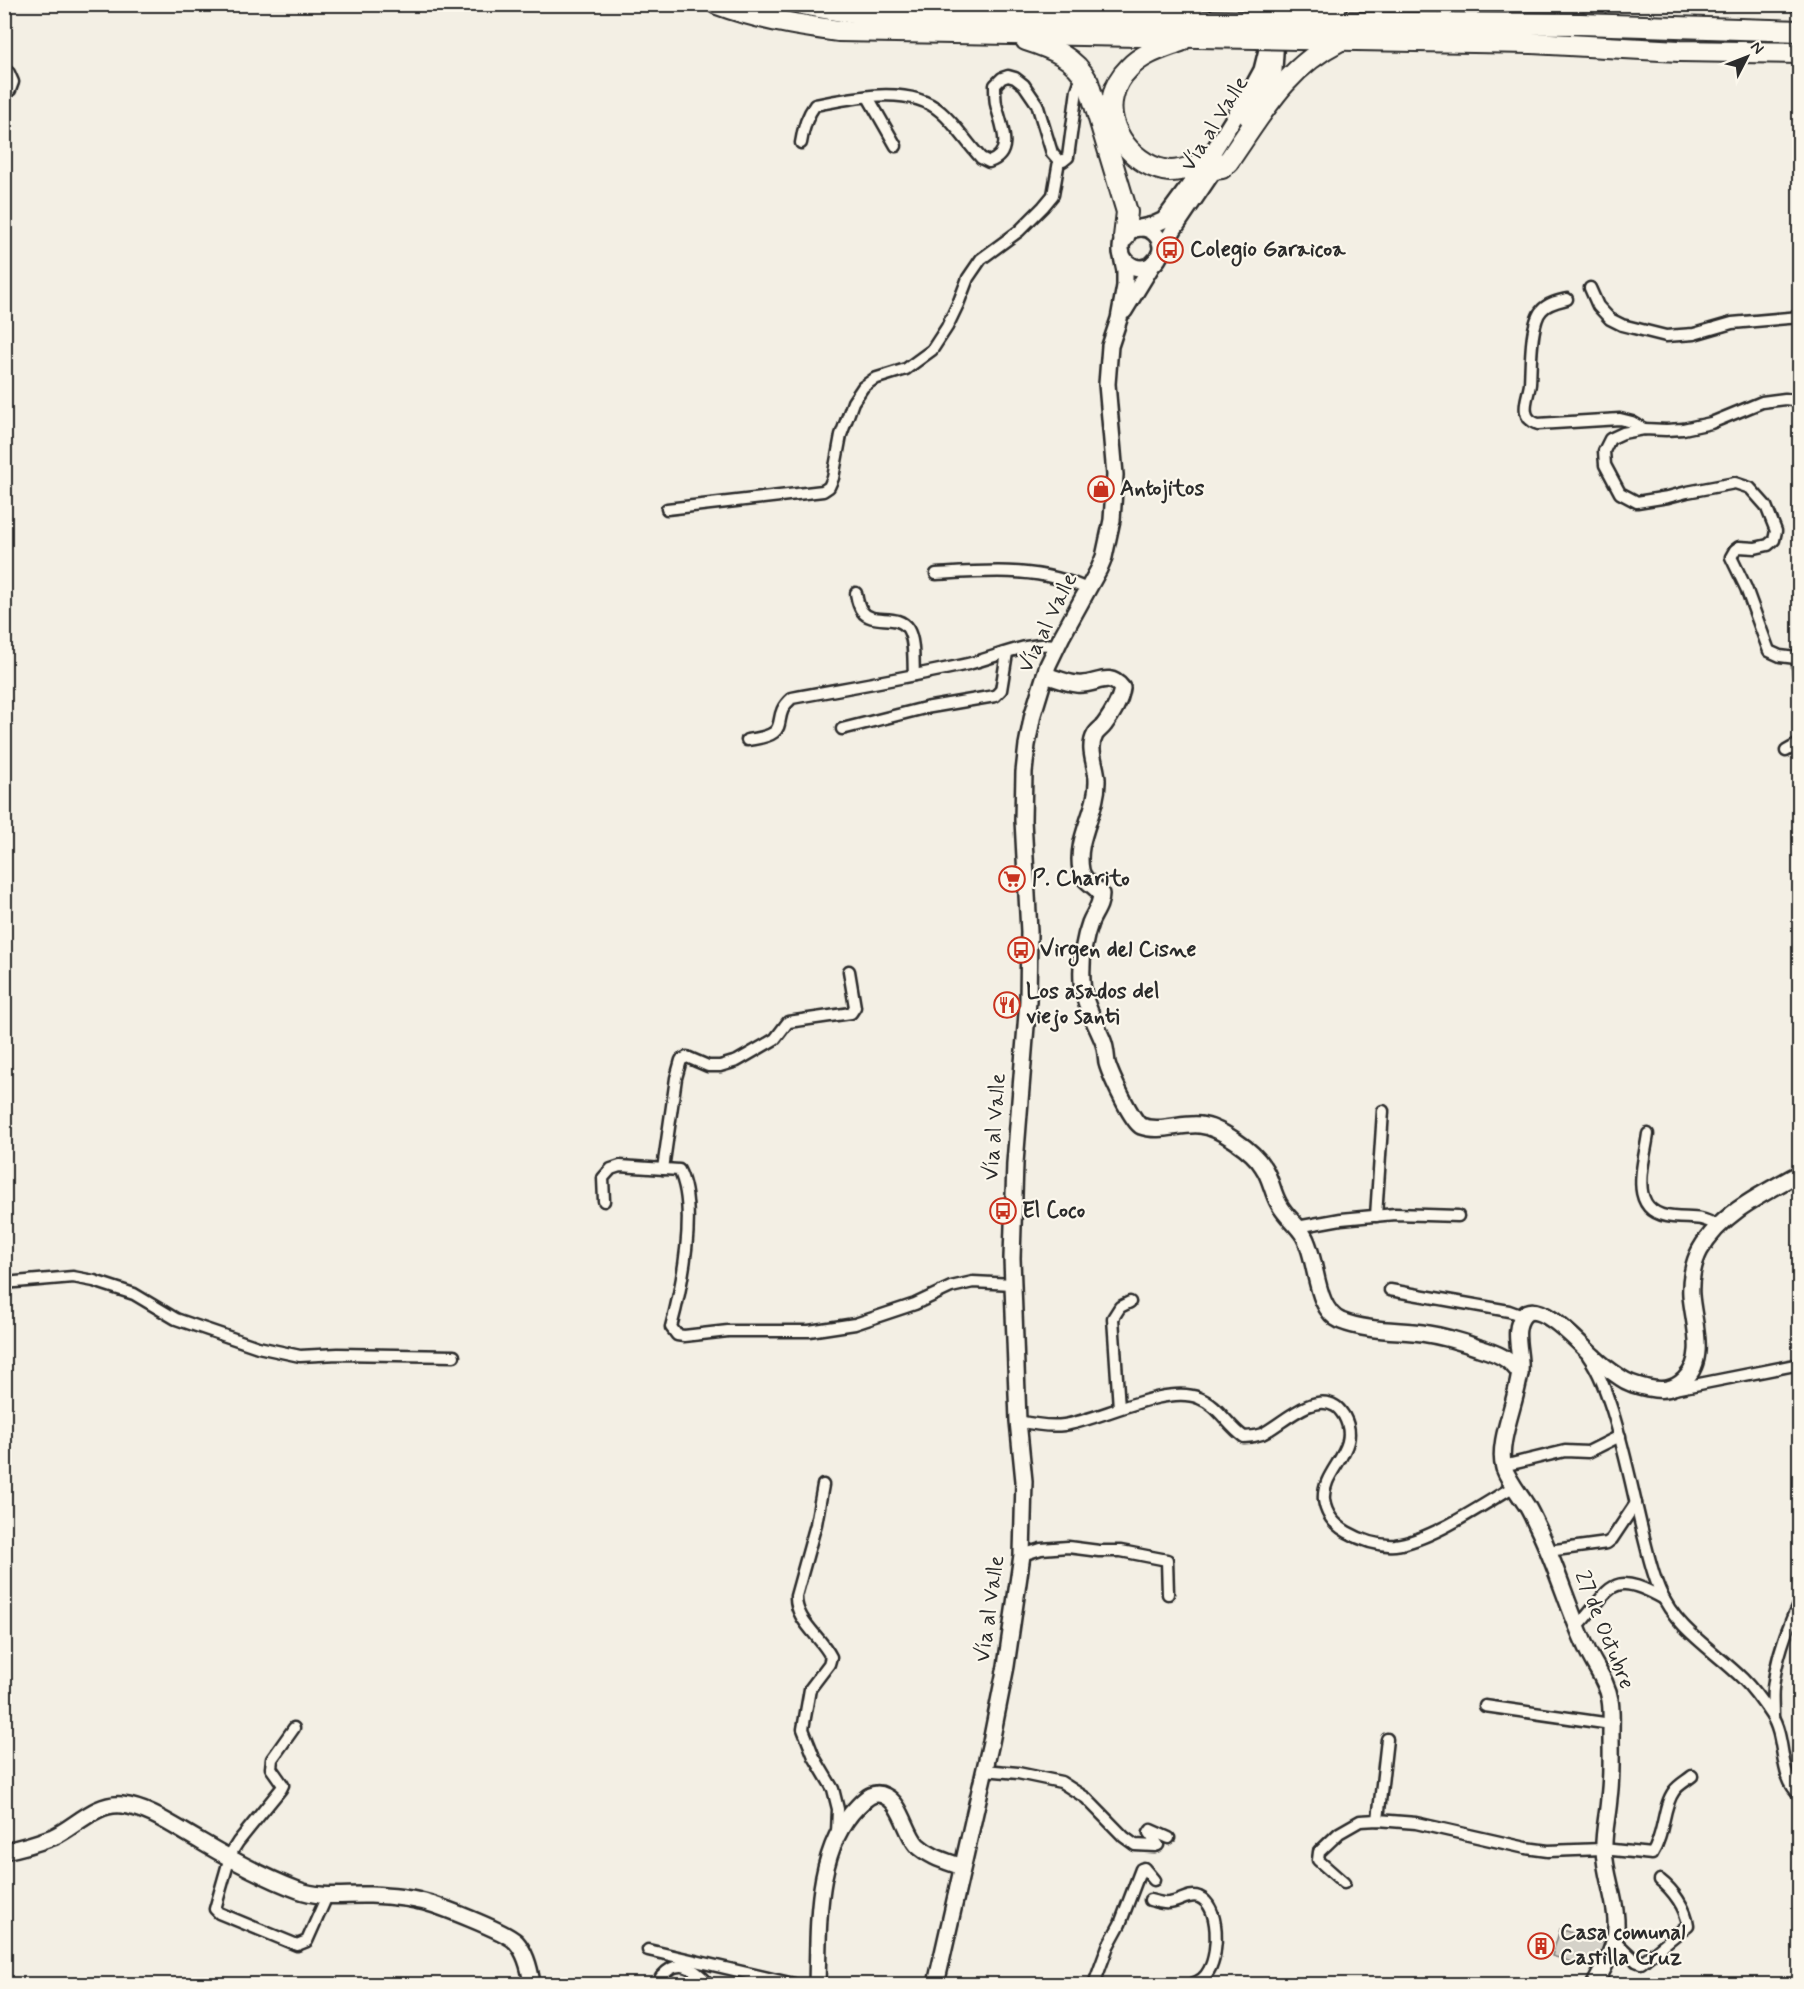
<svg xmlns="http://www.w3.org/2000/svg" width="1804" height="1989" font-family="Mynerve,sans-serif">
  <rect width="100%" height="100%" fill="#f3efe4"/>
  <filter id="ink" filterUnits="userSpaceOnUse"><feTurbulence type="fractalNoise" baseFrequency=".0167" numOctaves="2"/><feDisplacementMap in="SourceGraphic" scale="12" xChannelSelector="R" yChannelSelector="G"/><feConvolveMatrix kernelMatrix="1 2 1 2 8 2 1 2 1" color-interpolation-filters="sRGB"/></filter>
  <g filter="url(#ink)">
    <!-- garden -->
    <path fill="#d5d2c9" stroke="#807e7a" stroke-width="1.5" d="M 1560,1929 L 1604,1943 L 1596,1969 L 1552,1956 Z"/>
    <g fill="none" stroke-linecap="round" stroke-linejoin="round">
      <!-- street casing -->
      <g stroke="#2b2b2b" stroke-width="15">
        <g id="street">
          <path d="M 1792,4 L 1800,6"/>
          <path d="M 4,69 L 9,73 L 13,82 L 10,90 L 4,95"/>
          <path d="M 868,97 L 896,146"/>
          <path d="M 801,143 C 803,129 806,117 815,105 C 852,98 910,84 941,112 C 956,125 967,143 981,158 L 989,162 C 1016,153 1000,123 996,104 C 995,98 995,91 995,85 L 1002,78 L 1008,76 L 1015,78 L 1024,85 L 1037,104 L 1052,153 L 1059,161 L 1063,161 L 1068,157 L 1077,90 L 1083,72"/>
          <path d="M 1590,288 L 1598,306 L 1610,319 L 1622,325 L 1666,336 L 1694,334 L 1732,323 L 1800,317"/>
          <path d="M 1567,299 C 1559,301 1548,303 1542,310 C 1530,322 1531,367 1530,384 C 1529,393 1524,403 1526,412 C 1527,419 1532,422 1538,424 L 1620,419 L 1632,422 L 1644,429"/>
          <path d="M 1800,401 L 1785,399 L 1762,402 L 1711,423 L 1683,429 L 1666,430 L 1644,429 L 1623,433 L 1610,439 L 1604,451 L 1605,465 L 1620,493 L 1637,502 L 1668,497 L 1687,492 L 1735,483 L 1750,488 L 1766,506 L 1776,531 L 1774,540 L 1768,545 L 1755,548 L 1739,547 L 1735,550 L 1731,557 L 1746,588 L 1769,651 L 1780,656 L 1796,658 L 1798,665 L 1800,682"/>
          <path d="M 667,509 L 823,491 L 829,487 L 833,478 L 841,435 L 853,402 L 863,387 L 874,379 L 906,369 L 932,350 L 947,327 L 958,304 L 968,278 L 981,259 L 1019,231 L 1043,207 L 1053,195 L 1059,161"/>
          <path d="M 936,574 C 988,571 1041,566 1089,590"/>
          <path d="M 856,593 C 857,599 858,606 862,611 C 872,626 898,612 908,629 C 915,641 913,661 914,675"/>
          <path d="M 842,729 L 925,708 L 995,696 L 1001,690 L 1007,653"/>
          <path d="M 747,740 C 797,734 767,719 792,698 C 851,687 910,677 968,664 C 997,657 1028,641 1058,645"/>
          <path d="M 1786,751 L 1800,743"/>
          <path d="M 1648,1134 C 1644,1165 1626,1213 1673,1217 C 1692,1219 1699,1215 1717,1226"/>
          <path d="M 663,1169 L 676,1078 L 681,1060 L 687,1057 L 708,1066 L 720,1066 L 737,1061 L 775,1039 L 788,1022 L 851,1013 L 855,1007 L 849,971"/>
          <path d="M 604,1201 L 603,1178 L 611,1169 L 620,1166 L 679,1170 C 698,1208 682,1286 671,1327 L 677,1335 L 684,1336 L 728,1331 L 809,1331 L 855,1324 L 915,1304 L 951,1287 L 973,1282 L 1013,1284"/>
          <path d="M 1376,1216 L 1383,1111"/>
          <path d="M 1297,1227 L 1341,1219 L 1395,1214 L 1458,1216"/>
          <path d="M 4,1283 L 73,1277 L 94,1281 L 134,1294 L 176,1319 L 258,1347 L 300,1356 L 338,1354 L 454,1356"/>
          <path d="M 1390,1290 L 1509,1311 L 1523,1316"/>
          <path d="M 1588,1356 C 1599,1371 1606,1392 1612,1410 C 1625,1451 1633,1493 1643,1534 C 1648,1553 1652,1573 1660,1591 C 1676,1629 1715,1651 1743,1679 C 1754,1690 1763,1703 1771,1715 C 1787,1739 1778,1777 1800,1795"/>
          <path d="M 1674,1389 L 1800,1364"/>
          <path d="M 1119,1408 L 1113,1318 L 1120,1307 L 1130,1302"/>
          <path d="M 1018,1421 C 1032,1424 1049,1427 1064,1425 C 1099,1420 1166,1384 1199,1398 C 1218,1405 1228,1426 1244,1437 C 1250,1437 1256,1436 1262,1434 C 1281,1425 1312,1392 1335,1406 C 1339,1408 1342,1413 1344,1416 C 1363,1450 1321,1469 1324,1500 C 1326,1515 1335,1525 1347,1532 C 1361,1540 1379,1546 1395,1545 C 1430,1541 1482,1505 1513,1487"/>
          <path d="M 1503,1466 L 1565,1451 L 1588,1452 L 1620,1436"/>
          <path d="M 823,1485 L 816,1524 L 796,1596 C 795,1621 821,1636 831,1657 L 829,1664 L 810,1689 L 803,1729 L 814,1757 L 833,1789 L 838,1809 L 837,1833"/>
          <path d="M 1548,1551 L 1607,1543 L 1612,1539 L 1636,1503"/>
          <path d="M 1022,1555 L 1041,1549 L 1068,1547 L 1099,1551 L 1121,1551 L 1167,1560 L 1168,1594"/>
          <path d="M 1578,1626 C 1612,1589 1609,1568 1664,1599"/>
          <path d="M 1485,1706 L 1611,1724"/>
          <path d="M 1773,1717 C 1773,1708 1772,1697 1773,1688 C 1776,1659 1787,1628 1800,1601"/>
          <path d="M 294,1728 L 272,1759 L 271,1768 L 283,1785 L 281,1789 L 238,1842 L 231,1853 L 215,1909 L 219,1913 L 297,1945 L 307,1941 L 327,1896"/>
          <path d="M 984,1770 L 1018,1773 L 1061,1782 L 1086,1798 L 1124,1837 L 1135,1845 L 1155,1846 L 1158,1845 L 1149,1833 L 1151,1830 L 1169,1838"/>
          <path d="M 1378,1820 L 1387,1739"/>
          <path d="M 1344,1883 L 1318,1860 L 1319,1852 L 1339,1833 L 1360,1821 L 1378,1820 L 1416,1823 L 1526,1848 L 1548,1851 L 1603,1849 L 1652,1854 C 1665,1834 1662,1807 1674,1791 C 1678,1785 1686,1781 1692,1776"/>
          <path d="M 1150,1900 C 1155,1901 1163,1904 1168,1903 C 1179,1903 1188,1893 1199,1897 C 1220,1906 1219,1953 1209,1970 C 1205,1978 1200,1981 1192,1984"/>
          <path d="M 1614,1940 L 1636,1961 L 1641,1963 L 1688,1925 C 1686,1908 1673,1890 1660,1880"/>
          <path d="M 648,1950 L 794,1984"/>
          <path d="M 661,1977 C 678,1957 693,1967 709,1984"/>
          <path d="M 1094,1984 L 1108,1946 L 1120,1924 L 1141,1869 L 1144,1868 L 1154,1880"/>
        </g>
      </g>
      <!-- secondary casing -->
      <g stroke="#2b2b2b" stroke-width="20">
        <g id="secondary">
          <path d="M 1247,118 L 1265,89 L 1274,70 L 1278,4"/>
          <path d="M 1140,228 L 1153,225 L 1164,220 L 1206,163 L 1250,92 L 1262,70 L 1267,50 L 1267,40"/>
          <circle cx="1141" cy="248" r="20"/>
          <path d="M 1158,257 L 1174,229 L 1220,161"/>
          <path d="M 1124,311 L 1154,262"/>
          <path d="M 1045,675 C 1055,678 1067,683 1077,684 C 1096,686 1108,670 1122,688 C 1120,702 1112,714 1104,725 C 1102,728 1097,731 1095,735 C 1087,749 1097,766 1097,780 C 1098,811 1075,838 1081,870 C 1083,882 1095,885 1101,894 C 1101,906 1094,913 1090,923 C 1083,942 1081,961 1082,981 C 1083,1003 1095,1021 1103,1041 C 1106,1048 1106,1056 1107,1063 C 1110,1074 1132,1122 1141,1126 C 1160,1133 1181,1123 1200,1125 C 1219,1127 1253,1150 1263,1167 C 1271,1178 1272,1192 1279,1204 C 1286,1217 1297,1224 1304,1236 C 1318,1260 1314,1309 1341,1321 C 1366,1331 1397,1330 1422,1333 C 1442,1336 1460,1341 1479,1348 C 1496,1353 1510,1358 1520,1374"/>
          <path d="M 4,1851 C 21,1848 37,1843 53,1837 C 74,1828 96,1802 122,1805 C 150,1808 176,1828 200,1841 C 232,1860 263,1877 298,1890 C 322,1899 346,1894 370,1895 C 387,1896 405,1897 420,1901 C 436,1904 507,1932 516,1942 C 526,1953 530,1970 532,1984"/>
          <path d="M 817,1984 C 819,1927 814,1850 858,1806 C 866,1798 874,1790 885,1796 C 902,1804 905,1831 917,1845 C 930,1857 946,1861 962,1867"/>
          <path d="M 936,1984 L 991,1742 L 1006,1666 L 1022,1555 L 1024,1481 L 1018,1421 L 1012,1258 L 1015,1163 L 1028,1001 L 1029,932 L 1023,820 L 1024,772 L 1027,745 L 1033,714 L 1048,665 L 1062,636 L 1099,569 L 1104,557 L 1112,520 L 1115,475 L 1107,384 L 1110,346 L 1119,319 L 1125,286 L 1125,271 L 1121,252"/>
          <path d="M 1595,1984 C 1602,1971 1610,1957 1614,1942 C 1622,1912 1605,1880 1604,1850 C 1603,1833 1608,1815 1609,1798 C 1612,1777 1611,1756 1611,1734 C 1611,1723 1612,1711 1610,1700 C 1607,1680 1593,1665 1586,1647 C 1568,1608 1557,1567 1538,1528 C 1534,1520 1530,1510 1525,1503 C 1517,1491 1509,1481 1504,1468 C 1496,1444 1518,1398 1520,1371 C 1522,1354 1511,1329 1524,1315 C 1540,1298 1582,1347 1594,1357 C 1602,1365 1612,1372 1621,1378 C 1629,1384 1639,1386 1648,1388 C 1663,1391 1674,1390 1685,1379 C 1707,1358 1693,1322 1691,1295 C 1690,1281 1693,1263 1700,1250 C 1721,1213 1764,1193 1800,1173"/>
        </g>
      </g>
      <!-- highway casing -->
      <g stroke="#2b2b2b" stroke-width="24">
        <g id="highway">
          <path d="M 717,4 C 757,19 797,25 838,31 L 1256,38"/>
          <path d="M 802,4 L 841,11 L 881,14 L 1260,22"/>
          <path d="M 1308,21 L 1337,4"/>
          <path d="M 1298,22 L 1580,24 L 1800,31"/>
          <path d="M 1298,39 L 1532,43 L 1679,51 L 1800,53"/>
          <path d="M 1026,40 C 1051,48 1075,57 1088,82 L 1127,212 L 1124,237"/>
          <path d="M 1181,41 C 1163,48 1143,53 1129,68 C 1122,75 1115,86 1113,96 C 1104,130 1136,168 1170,171 C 1182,171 1194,166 1206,163"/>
          <path d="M 1214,169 L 1222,168 L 1228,162 C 1261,115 1285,68 1339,41"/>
        </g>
      </g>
      <!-- street -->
      <use href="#street" stroke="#fbf7ec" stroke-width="10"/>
      <!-- secondary -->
      <use href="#secondary" stroke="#fbf7ec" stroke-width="15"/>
      <!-- highway -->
      <use href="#highway" stroke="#fbf7ec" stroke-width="20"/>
      <!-- highway-bridge casing -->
      <g stroke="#2b2b2b" stroke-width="24" stroke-linecap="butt">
        <g id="highway-bridge">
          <path d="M 1260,22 L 1298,22"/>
          <path d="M 1256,38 L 1298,39"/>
        </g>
      </g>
      <!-- highway-bridge -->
      <use href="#highway-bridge" stroke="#fbf7ec" stroke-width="20"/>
    </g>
  </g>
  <!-- icons -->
  <defs>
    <g id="bus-ring" transform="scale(1.35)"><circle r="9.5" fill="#fbf7ec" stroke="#c8321e" stroke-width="1.5"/><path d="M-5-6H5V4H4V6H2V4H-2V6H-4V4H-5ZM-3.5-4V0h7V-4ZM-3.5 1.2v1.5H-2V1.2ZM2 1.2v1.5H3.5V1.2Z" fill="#c8321e"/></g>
    <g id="shop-ring" transform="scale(1.35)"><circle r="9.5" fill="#fbf7ec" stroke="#c8321e" stroke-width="1.5"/><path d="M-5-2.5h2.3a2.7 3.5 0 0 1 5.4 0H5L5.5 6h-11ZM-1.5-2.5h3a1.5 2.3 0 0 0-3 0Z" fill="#c8321e"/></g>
    <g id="supermarket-ring" transform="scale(1.35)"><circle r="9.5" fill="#fbf7ec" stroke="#c8321e" stroke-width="1.5"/><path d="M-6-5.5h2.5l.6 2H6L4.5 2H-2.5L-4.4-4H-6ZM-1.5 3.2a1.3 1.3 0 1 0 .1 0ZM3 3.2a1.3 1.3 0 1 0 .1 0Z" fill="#c8321e"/></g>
    <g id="restaurant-ring" transform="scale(1.35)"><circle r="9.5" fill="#fbf7ec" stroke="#c8321e" stroke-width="1.5"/><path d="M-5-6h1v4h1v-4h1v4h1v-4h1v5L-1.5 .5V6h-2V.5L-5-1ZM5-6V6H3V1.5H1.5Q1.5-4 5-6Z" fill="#c8321e"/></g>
    <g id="building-ring" transform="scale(1.35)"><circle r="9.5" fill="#fbf7ec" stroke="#c8321e" stroke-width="1.5"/><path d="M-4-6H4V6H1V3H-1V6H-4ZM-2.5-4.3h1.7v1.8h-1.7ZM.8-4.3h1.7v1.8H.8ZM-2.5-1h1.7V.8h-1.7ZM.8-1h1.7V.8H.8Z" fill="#c8321e"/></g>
  </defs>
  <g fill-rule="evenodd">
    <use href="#bus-ring" x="1170" y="250"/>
    <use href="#shop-ring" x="1101" y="489"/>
    <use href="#supermarket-ring" x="1012" y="879"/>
    <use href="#bus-ring" x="1021" y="950"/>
    <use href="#restaurant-ring" x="1007" y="1005"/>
    <use href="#bus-ring" x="1003" y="1211"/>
    <use href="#building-ring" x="1541" y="1946"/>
  </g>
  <g text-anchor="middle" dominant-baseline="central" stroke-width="4.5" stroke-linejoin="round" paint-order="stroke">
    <!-- street labels -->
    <g font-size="22" fill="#2b2b2b" stroke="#fbf7ec">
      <text transform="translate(1215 124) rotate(-58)">Vía al Valle</text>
      <text transform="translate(1048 623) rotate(-64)">Vía al Valle</text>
      <text transform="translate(995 1127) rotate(-86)">Vía al Valle</text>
      <text transform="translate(990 1609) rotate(-82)">Vía al Valle</text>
      <text transform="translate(1604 1630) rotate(68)">27 de Octubre</text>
    </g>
    <!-- poi labels -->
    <g font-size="22" font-weight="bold" fill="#2b2b2b" stroke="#fbf7ec" text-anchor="start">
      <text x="1190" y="250">Colegio Garaicoa</text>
      <text x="1120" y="489">Antojitos</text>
      <text x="1032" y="879">P. Charito</text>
      <text x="1040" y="950">Virgen del Cisne</text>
      <text x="1026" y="992">Los asados del<tspan x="1026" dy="25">viejo santi</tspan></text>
      <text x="1022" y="1211">El Coco</text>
      <text x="1560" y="1933">Casa comunal<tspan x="1560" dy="25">Castilla Cruz</tspan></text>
    </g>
  </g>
  <!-- margin -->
  <rect width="1804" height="1989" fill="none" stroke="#fbf7ec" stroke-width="24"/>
  <rect x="12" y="12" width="1780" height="1965" fill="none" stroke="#2b2b2b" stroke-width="2" filter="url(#ink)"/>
  <!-- north arrow -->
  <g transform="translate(1747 57) rotate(48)" stroke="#fbf7ec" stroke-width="4.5" paint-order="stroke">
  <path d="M0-4.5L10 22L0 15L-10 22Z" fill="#2b2b2b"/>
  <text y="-9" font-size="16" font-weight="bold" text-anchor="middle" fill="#2b2b2b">N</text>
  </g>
</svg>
